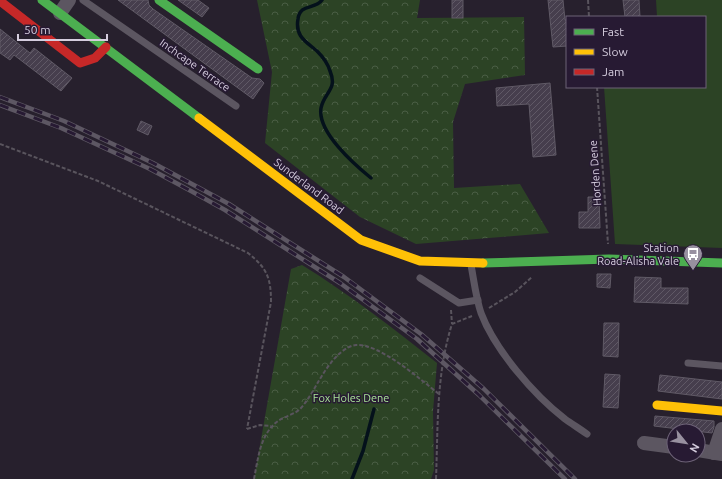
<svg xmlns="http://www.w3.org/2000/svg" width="722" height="479" font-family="Ubuntu,sans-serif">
  <defs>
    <pattern id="forest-crowns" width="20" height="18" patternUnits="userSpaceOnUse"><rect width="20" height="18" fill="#2c4325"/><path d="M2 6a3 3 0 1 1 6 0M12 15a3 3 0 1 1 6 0" fill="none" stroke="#4a5d44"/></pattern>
    <pattern id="building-hatch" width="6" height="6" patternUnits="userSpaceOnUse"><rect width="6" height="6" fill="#463e4d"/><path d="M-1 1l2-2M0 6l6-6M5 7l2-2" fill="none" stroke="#605966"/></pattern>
  </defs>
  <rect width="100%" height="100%" fill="#27202d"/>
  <!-- grass -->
  <path fill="#2c4325" d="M 656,0 L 722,0 L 722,248 L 615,244 L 604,87 L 705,87 L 705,17 L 657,17 Z"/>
  <!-- forest -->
  <g fill="url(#forest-crowns)">
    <path d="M 257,0 L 420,0 L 417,18 L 524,17 L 525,75 L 465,84 L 453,122 L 454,188 L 520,184 L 549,233 L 416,244 L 360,217 L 265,143 L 272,72 Z"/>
    <path d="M 302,265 C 349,294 393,328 437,363 L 433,411 L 434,470 L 431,479 L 254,479 L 291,269 Z"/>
  </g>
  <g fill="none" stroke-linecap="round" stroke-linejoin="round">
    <!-- stream -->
    <g stroke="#04111b" stroke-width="3.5">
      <path d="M 322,0 C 315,10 300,3 298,19 C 295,36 305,41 317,51 C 322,56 328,64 330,71 C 338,90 324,92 321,108 C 317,132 355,165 371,178"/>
      <path d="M 352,479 L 363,451 L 374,409"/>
    </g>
  </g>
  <!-- building -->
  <g fill="url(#building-hatch)" stroke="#605a66">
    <path d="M 118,0 L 148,0 L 149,5 L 153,9 L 252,78 L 260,79 L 264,83 L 253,99 Z"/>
    <path d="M 178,0 L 198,0 L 209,8 L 202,17 Z"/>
    <rect x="452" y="0" width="11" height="18"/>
    <path d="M 548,0 L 563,0 L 565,20 L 567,20 L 567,46 L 553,47 Z"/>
    <path d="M 623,0 L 639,0 L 640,17 L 625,17 Z"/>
    <path d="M 0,29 L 30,53 L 34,48 L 72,78 L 61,91 L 14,55 L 10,60 L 0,53 Z"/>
    <path d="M 550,83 L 556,155 L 533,157 L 529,104 L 497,106 L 496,88 Z"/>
    <path d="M 141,121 L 152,126 L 148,135 L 137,130 Z"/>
    <path d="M 588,197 L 599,197 L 600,228 L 579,228 L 579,212 L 588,212 Z"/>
    <path d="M 597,274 L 611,274 L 610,288 L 597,287 Z"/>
    <path d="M 635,277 L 661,278 L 661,288 L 688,288 L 688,304 L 634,302 Z"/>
    <path d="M 604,323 L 619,323 L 618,357 L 603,356 Z"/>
    <path d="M 605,374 L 620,375 L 618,408 L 603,407 Z"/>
    <path d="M 660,375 L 722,382 L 722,399 L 658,391 Z"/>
    <path d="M 655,416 L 714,421 L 714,427 L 712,433 L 654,426 Z"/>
  </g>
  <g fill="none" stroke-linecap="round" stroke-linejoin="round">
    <!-- path -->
    <g stroke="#59545d" stroke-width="2" stroke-dasharray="4 2" stroke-linecap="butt">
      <path d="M 588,0 L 589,17"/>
      <path d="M 597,87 L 608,244"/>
      <path d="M 0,144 L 98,181 L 248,253 C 267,268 271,278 271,302 L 247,429"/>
      <path d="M 489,308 L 515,292 L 532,277"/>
      <path d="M 451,310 L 452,324"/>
      <path d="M 247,429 L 260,425 L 271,426"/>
      <path d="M 254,479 C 258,459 260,434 278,421 C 285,416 296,414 301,408 C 313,394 319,378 330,364 C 336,356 346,346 356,345 C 379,343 421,380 439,394"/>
      <path d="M 436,479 C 438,428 436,374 452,324 L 472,316"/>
    </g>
    <!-- lane -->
    <g stroke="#5c5661" stroke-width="7">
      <path d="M 83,0 L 236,106"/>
      <path d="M 471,265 C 474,281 476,298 481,313 C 495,350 534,395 565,419 C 572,424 580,429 587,434"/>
      <path d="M 420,278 L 459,303 L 478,300"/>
      <path d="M 688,363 L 722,366"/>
    </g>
    <!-- street -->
    <g stroke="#5c5661" stroke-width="14">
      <path d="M 60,13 L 69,0"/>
      <path d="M 644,443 L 674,447"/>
      <path d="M 698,450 L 722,454"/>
      <path d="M 714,453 L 722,429"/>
    </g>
    <!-- fast -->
    <g stroke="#4caf50" stroke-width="9">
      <path d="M 42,0 L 199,118"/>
      <path d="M 159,0 L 258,69"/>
      <path d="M 483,263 L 609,259 L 722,263"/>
    </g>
    <!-- slow -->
    <g stroke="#ffc107" stroke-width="9">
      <path d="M 199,118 L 361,240 L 420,261 L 483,263"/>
      <path d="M 657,405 L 722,411"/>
    </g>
    <!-- jam -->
    <path stroke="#c62828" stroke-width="9" d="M 0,1 L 80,63 L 95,58 L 106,47"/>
    <!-- rail casing -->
    <g stroke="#5d5763" stroke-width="4.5">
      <g id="rail">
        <path d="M 0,97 L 64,121 L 153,163 L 229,204 L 344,277 L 421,334 L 452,361 L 484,389 L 575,479"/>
        <path d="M 0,105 L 61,128 L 150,169 L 191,191 L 225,210 L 340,283 L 417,339 L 479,395 L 565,479"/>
      </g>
    </g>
    <!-- rail -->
    <use href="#rail" stroke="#271a33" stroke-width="3" stroke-dasharray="9" stroke-linecap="butt"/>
  </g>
  <!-- icons -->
  <defs>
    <g id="bus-pin" transform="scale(1)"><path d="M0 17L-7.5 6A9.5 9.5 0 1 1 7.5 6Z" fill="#9890a0" stroke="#271a33"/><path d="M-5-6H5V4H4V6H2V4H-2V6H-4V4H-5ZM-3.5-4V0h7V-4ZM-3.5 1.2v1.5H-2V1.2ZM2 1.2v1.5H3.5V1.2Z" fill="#fff"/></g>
  </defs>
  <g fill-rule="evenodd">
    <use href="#bus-pin" x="693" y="254"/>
  </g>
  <g text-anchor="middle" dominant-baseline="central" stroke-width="3" stroke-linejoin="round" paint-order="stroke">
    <!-- street labels -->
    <g font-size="11" fill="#d5cdde" stroke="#271a33">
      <text transform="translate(195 65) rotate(35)">Inchcape Terrace</text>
      <text transform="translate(595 173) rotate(-94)">Horden Dene</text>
      <text transform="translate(309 186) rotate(37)">Sunderland Road</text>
    </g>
    <!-- poi labels -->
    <g font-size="11" fill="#d5cdde" stroke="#271a33" text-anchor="end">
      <text x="679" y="248">Station<tspan x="679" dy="13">Road-Alisha Vale</tspan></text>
    </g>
    <!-- park labels -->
    <g font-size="11" fill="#a9e597" stroke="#271a33">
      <text x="351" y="398">Fox Holes Dene</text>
    </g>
  </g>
  <!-- legend -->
  <rect x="566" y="16" width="140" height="72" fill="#271a33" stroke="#6d6277"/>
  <rect x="574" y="29" width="20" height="6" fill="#4caf50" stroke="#6d6277"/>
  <text x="602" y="36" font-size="12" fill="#d5cdde">Fast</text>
  <rect x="574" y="49" width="20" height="6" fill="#ffc107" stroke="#6d6277"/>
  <text x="602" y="56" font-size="12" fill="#d5cdde">Slow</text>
  <rect x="574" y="69" width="20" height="6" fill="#c62828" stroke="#6d6277"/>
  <text x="602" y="76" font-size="12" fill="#d5cdde">Jam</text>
  <!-- north arrow -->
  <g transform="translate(686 443) rotate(120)"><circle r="19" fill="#271a33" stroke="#6d6277"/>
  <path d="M0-3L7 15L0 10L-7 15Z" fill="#9890a0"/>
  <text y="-6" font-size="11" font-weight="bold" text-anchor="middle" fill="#d5cdde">N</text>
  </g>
  <!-- scale -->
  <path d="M18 34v6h89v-6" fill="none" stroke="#d5cdde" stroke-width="2"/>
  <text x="24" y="34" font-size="12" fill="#d5cdde" stroke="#271a33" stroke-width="3" paint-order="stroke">50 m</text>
</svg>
